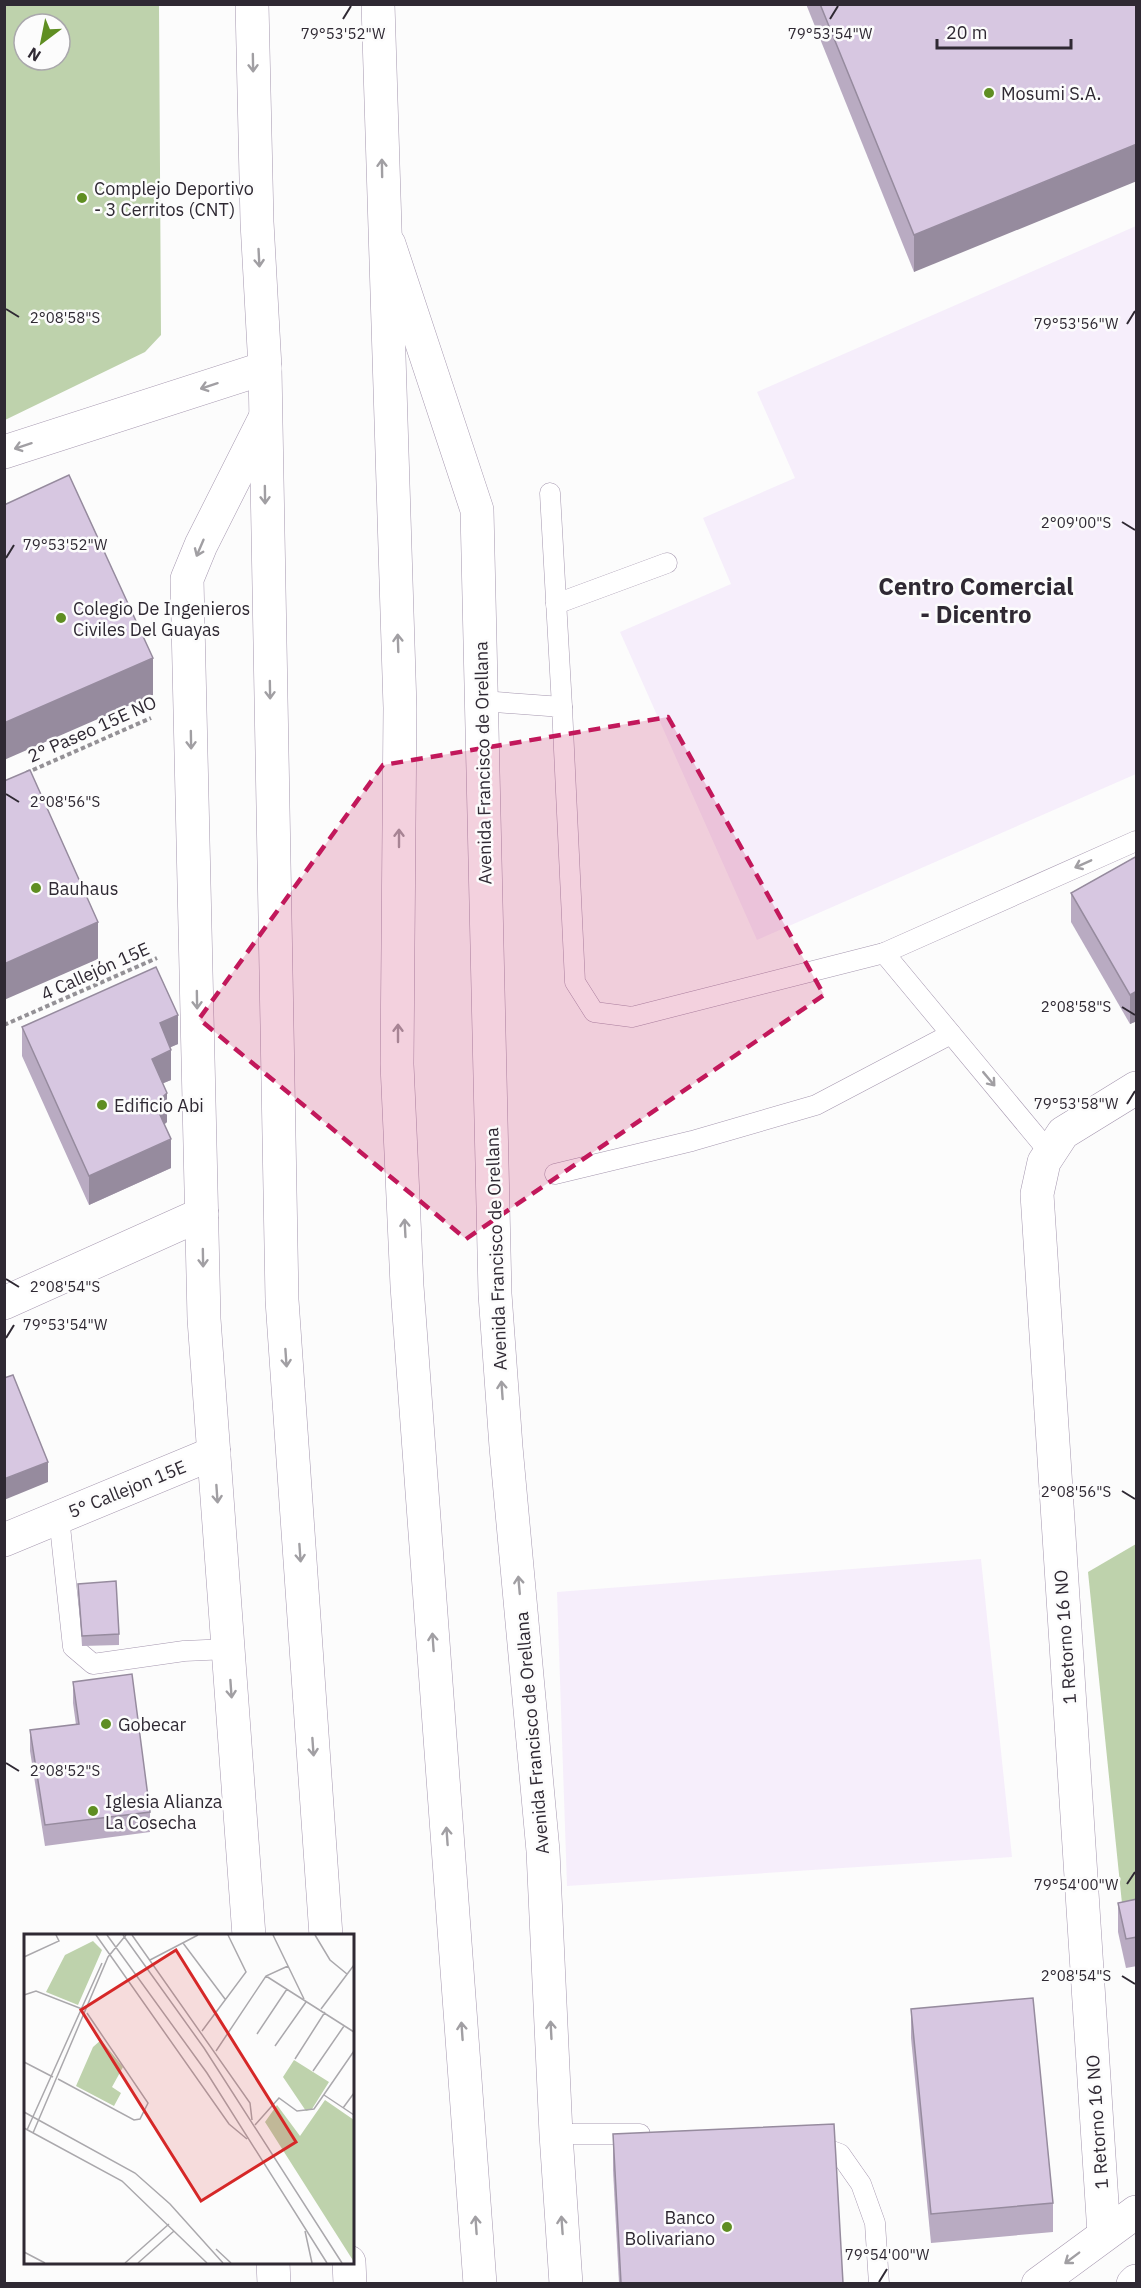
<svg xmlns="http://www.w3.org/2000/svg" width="1141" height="2288" font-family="'IBM Plex Sans',sans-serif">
  <rect width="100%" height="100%" fill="#fcfcfc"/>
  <!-- built -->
  <g fill="#f6eefb">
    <path d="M 1136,226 L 1136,774 L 757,940 L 620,632 L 731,584 L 703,518 L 795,478 L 757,392 Z"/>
    <path d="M 981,1559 L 1012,1857 L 567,1886 L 557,1592 Z"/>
  </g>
  <!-- green -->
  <g fill="#bed2ac" fill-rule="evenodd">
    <path d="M 5,4 L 159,5 L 161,335 L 145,352 L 5,420 ZM 24,24 L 60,24 L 60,60 L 24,60 Z"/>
    <path d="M 1136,1544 L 1136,1921 L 1124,1923 L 1088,1572 Z"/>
  </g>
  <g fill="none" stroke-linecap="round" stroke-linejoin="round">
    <!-- lane casing -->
    <g stroke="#a597af" stroke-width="21">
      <g id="lane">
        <path d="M 550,493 L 562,707"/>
        <path d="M 556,604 L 667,563"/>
        <path d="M 482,701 L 562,707 L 575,982 L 594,1012 L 632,1017 L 884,953 L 1136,841"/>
        <path d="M 884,953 L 1050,1153"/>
        <path d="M 555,1174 L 692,1141 L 816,1105 L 951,1034"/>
        <path d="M 59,1517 L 73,1647 L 93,1664 L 184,1651 L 228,1649"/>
        <path d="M 556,2134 L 640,2134"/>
        <path d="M 813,2144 L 840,2154 L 861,2184 L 875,2223 L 879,2284"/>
      </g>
    </g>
    <!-- street casing -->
    <g stroke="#a597af" stroke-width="34">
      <g id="street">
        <path d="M 4,452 L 265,368"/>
        <path d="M 4,1303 L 202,1214"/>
        <path d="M 4,1540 L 214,1453"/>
        <path d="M 1104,2234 L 1037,1194 L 1044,1162 L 1063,1133 L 1136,1088"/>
      </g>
    </g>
    <!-- secondary casing -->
    <g stroke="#a597af" stroke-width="34">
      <g id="secondary">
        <path d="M 1038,2284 L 1136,2212"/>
        <path d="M 1133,2284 L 1136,2281"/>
      </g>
    </g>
    <!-- primary casing -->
    <g stroke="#a597af" stroke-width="34">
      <g id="primary">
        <path d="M 389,244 L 477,510 L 495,1294 L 506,1447 L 543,1851 L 556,2134 L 566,2284"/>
        <path d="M 249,1936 L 204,1319 L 187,579 L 201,545 L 264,420"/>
        <path d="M 273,2262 L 274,2284"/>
      </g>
    </g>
    <!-- highway casing -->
    <g stroke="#a597af" stroke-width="34">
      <g id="highway">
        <path d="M 252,4 L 257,222 L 265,368 L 282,1300 L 326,1936"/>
        <path d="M 378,4 L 400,708 L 397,1064 L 407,1286 L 480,2284"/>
        <path d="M 349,2262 L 350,2284"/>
      </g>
    </g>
    <!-- path -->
    <g stroke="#949196" stroke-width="4" stroke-dasharray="4.5 3" stroke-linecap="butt">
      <path d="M 26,773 L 151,718"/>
      <path d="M 4,1025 L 157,958"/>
    </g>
    <!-- lane -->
    <use href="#lane" stroke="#fff" stroke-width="20"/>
    <!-- street -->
    <use href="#street" stroke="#fff" stroke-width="33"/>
    <!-- secondary -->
    <use href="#secondary" stroke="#fff" stroke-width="33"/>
    <!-- primary -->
    <use href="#primary" stroke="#fff" stroke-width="33"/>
    <!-- highway -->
    <use href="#highway" stroke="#fff" stroke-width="33"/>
  </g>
  <!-- wall -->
  <g fill="#b9abc2">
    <path d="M 806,4 L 1137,4 L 914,272 Z"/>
    <path d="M 1137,856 L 1137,1021 L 1130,1024 L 1071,922 L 1071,893 Z"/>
    <path d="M 22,1027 L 178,1044 L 170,1047 L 171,1080 L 163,1083 L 167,1122 L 164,1124 L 171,1168 L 89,1205 L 22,1056 Z"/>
    <path d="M 78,1584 L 119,1634 L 119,1645 L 82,1646 Z"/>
    <path d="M 73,1682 L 150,1812 L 150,1832 L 45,1846 L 30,1751 L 30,1730 L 76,1725 L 73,1703 Z"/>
    <path d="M 1137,1899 L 1137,1966 L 1126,1968 L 1118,1932 L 1118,1903 Z"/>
    <path d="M 911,2009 L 1053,2203 L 1053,2232 L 931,2243 L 911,2038 Z"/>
    <path d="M 613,2134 L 843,2283 L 619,2283 L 613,2170 Z"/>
  </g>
  <!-- shaded-wall -->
  <g fill="#968b9e">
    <path d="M 1137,144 L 1137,181 L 914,272 L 914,235 Z"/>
    <path d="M 153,658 L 153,695 L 4,760 L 4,723 Z"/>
    <path d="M 98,922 L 98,959 L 4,1000 L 4,964 Z"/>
    <path d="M 1137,991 L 1137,1021 L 1130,1024 L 1130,995 Z"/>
    <path d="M 178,1015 L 178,1044 L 160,1052 L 160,1023 Z"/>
    <path d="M 171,1050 L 171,1080 L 152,1088 L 152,1059 Z"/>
    <path d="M 167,1093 L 167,1122 L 155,1133 L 155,1104 Z"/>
    <path d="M 171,1139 L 171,1168 L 89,1205 L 89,1176 Z"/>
    <path d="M 48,1462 L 48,1482 L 4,1500 L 4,1479 Z"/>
  </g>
  <!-- building -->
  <g fill="#d7c7e1" stroke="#968b9e" stroke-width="1.5">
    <path d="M 820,4 L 1137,4 L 1137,144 L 914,235 Z"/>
    <path d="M 69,475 L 153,658 L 4,723 L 4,505 Z"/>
    <path d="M 30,770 L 98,922 L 4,964 L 4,781 Z"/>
    <path d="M 1137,856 L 1137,991 L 1130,995 L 1071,893 Z"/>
    <path d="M 156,967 L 178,1015 L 160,1023 L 171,1050 L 152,1059 L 167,1093 L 155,1104 L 171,1139 L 89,1176 L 22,1027 Z"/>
    <path d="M 13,1375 L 48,1462 L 4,1479 L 4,1378 Z"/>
    <path d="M 116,1581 L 119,1634 L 82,1636 L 78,1584 Z"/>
    <path d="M 132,1674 L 150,1812 L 45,1825 L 30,1730 L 79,1724 L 73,1682 Z"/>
    <path d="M 1137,1899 L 1137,1937 L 1126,1939 L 1118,1903 Z"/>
    <path d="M 1033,1998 L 1053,2203 L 931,2214 L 911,2009 Z"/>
    <path d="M 834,2124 L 843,2283 L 621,2283 L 613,2134 Z"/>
  </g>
  <!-- one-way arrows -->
  <defs><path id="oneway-shaft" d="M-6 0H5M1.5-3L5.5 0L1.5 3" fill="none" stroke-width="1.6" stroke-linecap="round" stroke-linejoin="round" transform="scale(1.5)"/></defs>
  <g stroke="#a19fa3">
    <use href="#oneway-shaft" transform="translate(253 63) rotate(89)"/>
    <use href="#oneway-shaft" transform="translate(382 168) rotate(-91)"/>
    <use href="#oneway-shaft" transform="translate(259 258) rotate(87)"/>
    <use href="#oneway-shaft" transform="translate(209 386) rotate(162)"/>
    <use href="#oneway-shaft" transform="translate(23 446) rotate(162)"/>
    <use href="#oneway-shaft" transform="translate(265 495) rotate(89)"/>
    <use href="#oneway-shaft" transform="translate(200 548) rotate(113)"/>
    <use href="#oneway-shaft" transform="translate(398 643) rotate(-92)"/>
    <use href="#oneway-shaft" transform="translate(270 690) rotate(89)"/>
    <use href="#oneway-shaft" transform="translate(191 740) rotate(89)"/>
    <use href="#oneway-shaft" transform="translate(399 838) rotate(-90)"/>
    <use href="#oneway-shaft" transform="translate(1083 864) rotate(156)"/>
    <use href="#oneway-shaft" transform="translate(197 1000) rotate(89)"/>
    <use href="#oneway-shaft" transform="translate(398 1033) rotate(-90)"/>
    <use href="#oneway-shaft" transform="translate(989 1079) rotate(50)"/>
    <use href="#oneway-shaft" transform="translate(405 1228) rotate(-93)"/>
    <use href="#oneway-shaft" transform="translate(203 1258) rotate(89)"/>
    <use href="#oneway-shaft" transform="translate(286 1358) rotate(86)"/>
    <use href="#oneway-shaft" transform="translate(502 1390) rotate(-94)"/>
    <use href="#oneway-shaft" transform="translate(217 1494) rotate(86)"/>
    <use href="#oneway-shaft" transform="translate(300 1553) rotate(86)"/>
    <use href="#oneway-shaft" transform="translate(519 1585) rotate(-95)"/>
    <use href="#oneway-shaft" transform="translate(433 1642) rotate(-94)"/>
    <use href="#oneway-shaft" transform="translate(231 1689) rotate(86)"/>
    <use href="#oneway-shaft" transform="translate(313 1747) rotate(86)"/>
    <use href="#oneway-shaft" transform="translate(447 1836) rotate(-94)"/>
    <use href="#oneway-shaft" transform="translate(551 2030) rotate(-93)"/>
    <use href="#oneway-shaft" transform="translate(462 2031) rotate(-94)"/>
    <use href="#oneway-shaft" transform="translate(476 2225) rotate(-94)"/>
    <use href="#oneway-shaft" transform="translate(562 2225) rotate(-94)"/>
    <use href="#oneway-shaft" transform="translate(1072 2258) rotate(143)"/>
  </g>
  <!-- marked area -->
  <path fill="#c2185b" fill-opacity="0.2" stroke="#c2185b" stroke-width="4.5" stroke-dasharray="12 8" stroke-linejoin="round" d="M 668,717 L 824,995 L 466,1239 L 199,1019 L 383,765 Z"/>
  <!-- ticks -->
  <path fill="none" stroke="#2f2933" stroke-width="2" d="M 343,19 L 351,6M 830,19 L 838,6M 6,309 L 19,317M 1127,324 L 1135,311M 1122,522 L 1135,530M 6,558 L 14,545M 6,794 L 19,802M 1122,1007 L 1135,1015M 1127,1104 L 1135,1091M 6,1279 L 19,1287M 6,1338 L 14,1325M 1122,1491 L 1135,1499M 6,1763 L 19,1771M 1127,1884 L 1135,1872M 1122,1976 L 1135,1984M 879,2282 L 887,2269"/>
  <!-- markers -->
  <g fill="#5f8e22" stroke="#fcfcfc" stroke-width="2">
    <circle cx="989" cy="93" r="6"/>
    <circle cx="82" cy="198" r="6"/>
    <circle cx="61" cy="618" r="6"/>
    <circle cx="36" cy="888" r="6"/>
    <circle cx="102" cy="1105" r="6"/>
    <circle cx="106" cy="1724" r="6"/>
    <circle cx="93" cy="1811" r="6"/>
    <circle cx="727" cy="2227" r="6"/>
  </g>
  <g text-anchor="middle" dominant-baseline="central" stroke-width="5" stroke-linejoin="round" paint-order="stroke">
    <!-- poi labels -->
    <g font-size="18" fill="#2f2933" stroke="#fcfcfc" text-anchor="start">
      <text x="1001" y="93">Mosumi S.A.</text>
      <text x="94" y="188">Complejo Deportivo<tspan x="94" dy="21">- 3 Cerritos (CNT)</tspan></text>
      <text x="73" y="608">Colegio De Ingenieros<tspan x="73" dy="21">Civiles Del Guayas</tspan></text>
      <text x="48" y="888">Bauhaus</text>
      <text x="114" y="1105">Edificio Abi</text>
      <text x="118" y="1724">Gobecar</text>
      <text x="105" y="1801">Iglesia Alianza<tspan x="105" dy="21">La Cosecha</tspan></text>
      <text x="715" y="2217" text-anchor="end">Banco<tspan x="715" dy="21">Bolivariano</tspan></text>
    </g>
    <!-- street labels -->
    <g font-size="18" fill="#2f2933" stroke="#fcfcfc">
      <text transform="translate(92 729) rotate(-24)">2° Paseo 15E NO</text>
      <text transform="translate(483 763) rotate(-91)">Avenida Francisco de Orellana</text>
      <text transform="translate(95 971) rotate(-24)">4 Callejón 15E</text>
      <text transform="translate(496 1249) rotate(-92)">Avenida Francisco de Orellana</text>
      <text transform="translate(127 1489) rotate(-22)">5° Callejon 15E</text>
      <text transform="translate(1065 1637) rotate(-94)">1 Retorno 16 NO</text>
      <text transform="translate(532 1733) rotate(-95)">Avenida Francisco de Orellana</text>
      <text transform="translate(1097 2122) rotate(-94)">1 Retorno 16 NO</text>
    </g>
    <!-- district labels -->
    <g font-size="24" font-weight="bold" fill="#2f2933" stroke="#fcfcfc">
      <text x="976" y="586">Centro Comercial<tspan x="976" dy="28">- Dicentro</tspan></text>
    </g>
  </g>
  <!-- overview -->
  <g transform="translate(24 1934)">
    <rect width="330" height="330" fill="#fcfcfc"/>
    <path d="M 69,7 L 78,16 L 54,71 L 22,58 L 41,21 ZM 77,106 L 99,133 L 88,153 L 97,159 L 90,172 L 52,152 L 69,113 ZM 270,126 L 305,148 L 288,175 L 282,177 L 259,143 ZM 301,166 L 330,186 L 330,328 L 241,188 L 253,171 L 276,202 Z" fill="#bed2ac"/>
    <path fill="none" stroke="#aaa8ac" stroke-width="1.5" d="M 72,1 L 205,190 L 223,205M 83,1 L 183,139 L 303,329M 99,1 L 180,114 L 318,329M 108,1 L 226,169 L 228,186M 249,1 L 280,65M 291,1 L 306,26 L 323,40M 159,9 L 201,65M 0,23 L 35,7 L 32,1M 126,26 L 174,1M 242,42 L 330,98M 0,61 L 12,57 L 58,75M 297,75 L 330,31M 178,97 L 222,38 L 204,1M 233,100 L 263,55M 251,112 L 282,68M 192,117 L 242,42 L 264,32M 271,125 L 301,78M 0,128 L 29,143M 289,137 L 320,92M 34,145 L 110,186 L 116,185 L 124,169 L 63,79M 300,161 L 330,181M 319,174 L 330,159M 0,178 L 111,239 L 146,270 L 199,329M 231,191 L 255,164 L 273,177 L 290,175 L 330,117M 0,194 L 98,247 L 183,329M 3,196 L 78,29M 9,199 L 84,23 L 102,1M 281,297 L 288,329M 192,315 L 207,329M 0,318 L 21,329M 101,329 L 145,290M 114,329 L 150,297"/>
    <path fill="#d62828" fill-opacity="0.15" stroke="#d62828" stroke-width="3" d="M 152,16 L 272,208 L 177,267 L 57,76 Z"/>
    <rect width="330" height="330" fill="none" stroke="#2f2933" stroke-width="3"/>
  </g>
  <g font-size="15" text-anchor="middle" fill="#2f2933" stroke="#fcfcfc" stroke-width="5" stroke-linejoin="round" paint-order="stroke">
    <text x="343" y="39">79°53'52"W</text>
    <text x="830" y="39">79°53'54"W</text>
    <text x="65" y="323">2°08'58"S</text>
    <text x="1076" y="329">79°53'56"W</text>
    <text x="1076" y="528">2°09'00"S</text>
    <text x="65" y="550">79°53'52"W</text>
    <text x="65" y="807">2°08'56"S</text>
    <text x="1076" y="1012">2°08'58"S</text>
    <text x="1076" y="1109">79°53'58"W</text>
    <text x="65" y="1292">2°08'54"S</text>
    <text x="65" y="1330">79°53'54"W</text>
    <text x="1076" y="1497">2°08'56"S</text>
    <text x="65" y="1776">2°08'52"S</text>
    <text x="1076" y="1890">79°54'00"W</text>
    <text x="1076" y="1981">2°08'54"S</text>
    <text x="887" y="2260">79°54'00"W</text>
  </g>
  <!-- border -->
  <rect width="1141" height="2288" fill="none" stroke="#2f2933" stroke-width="12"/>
  <!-- north arrow -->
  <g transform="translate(42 42) rotate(212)"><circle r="28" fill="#fcfcfc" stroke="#aaa8ac" stroke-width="1.5"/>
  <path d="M0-4.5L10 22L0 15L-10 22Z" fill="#5f8e22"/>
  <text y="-9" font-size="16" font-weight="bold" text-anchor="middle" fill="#2f2933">N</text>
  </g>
  <!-- scale -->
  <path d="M937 39v9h134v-9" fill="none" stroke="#2f2933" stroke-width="3"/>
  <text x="946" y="39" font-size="18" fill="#2f2933" stroke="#fcfcfc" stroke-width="4.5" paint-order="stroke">20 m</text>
</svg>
